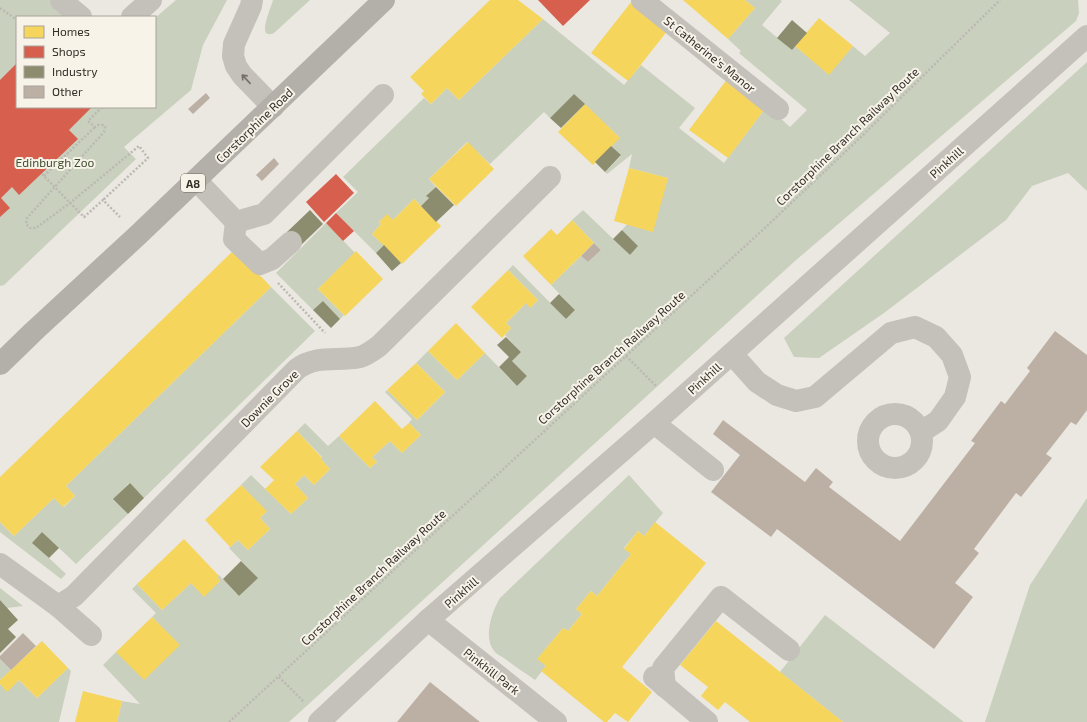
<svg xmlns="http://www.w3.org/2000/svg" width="1087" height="722" font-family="'Exo 2',sans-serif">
  <rect width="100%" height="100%" fill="#ebe8e1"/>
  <!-- green -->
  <g fill="#c9d0bd">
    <path d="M 0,0 L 49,0 L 71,17 L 17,17 L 17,107 L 155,107 L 155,18 L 176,0 L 227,0 L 203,45 L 191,90 L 124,147 L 136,159 L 4,285 L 0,286 Z"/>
    <path d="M 273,0 L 310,0 L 274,33 C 255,41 272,6 273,0 Z"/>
    <path d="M 745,0 L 780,0 L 782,1 L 762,25 L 792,50 L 795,46 L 829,74 L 853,46 L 865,56 L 890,33 L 849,0 L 1078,0 L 1079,13 L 1076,21 L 795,261 L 289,722 L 117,722 L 122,701 L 140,704 L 103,665 L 116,652 L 179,645 L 152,617 L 156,613 L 132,589 L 137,584 L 162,610 L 191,583 L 204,596 L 220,581 L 217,577 L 219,575 L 239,596 L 257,577 L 229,548 L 238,540 L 248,550 L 270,529 L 260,518 L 266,512 L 241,485 L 251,475 L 291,514 L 308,498 L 295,484 L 304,475 L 314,485 L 330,469 L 321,459 L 322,457 L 297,431 L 305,423 L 328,446 L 339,436 L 370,468 L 377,462 L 372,457 L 390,441 L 402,453 L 421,435 L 409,423 L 412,419 L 385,392 L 387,390 L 417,420 L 445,392 L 416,363 L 428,351 L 457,380 L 485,353 L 517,386 L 527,376 L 512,361 L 521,352 L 505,335 L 511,328 L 506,323 L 526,303 L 531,307 L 538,300 L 508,270 L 513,265 L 566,319 L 575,310 L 551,285 L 581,256 L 588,262 L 601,250 L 572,220 L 583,210 L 630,255 L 638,246 L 622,230 L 668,178 L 629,168 L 632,154 L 607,174 L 605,172 L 621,156 L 611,146 L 619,137 L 574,94 L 550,118 L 544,112 L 490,164 L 467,142 L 429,179 L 436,187 L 427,196 L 429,198 L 421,206 L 414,199 L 393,220 L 387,215 L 379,222 L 381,224 L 372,234 L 384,245 L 376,253 L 336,213 L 358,192 L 343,177 L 424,98 L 431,104 L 447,88 L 459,100 L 543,19 L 624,85 L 641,65 L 695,108 L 679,128 L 724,163 L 767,106 L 790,127 L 807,110 L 739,53 L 741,51 L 728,39 L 755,8 Z"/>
    <path d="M 1087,62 L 1087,191 L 1068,173 L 1032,186 L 1006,220 L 884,313 L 819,358 L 794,357 L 784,338 Z"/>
    <path d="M 326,223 L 355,253 L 318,289 L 344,315 L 340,319 L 323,301 L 313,310 L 276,273 Z"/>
    <path d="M 271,287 L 315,331 L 144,498 L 129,483 L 114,499 L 128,514 L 76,564 L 42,532 L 33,543 L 66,574 L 61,579 L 0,532 L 0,522 L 14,536 L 54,498 L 64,507 L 75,496 L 66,486 Z"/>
    <path d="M 629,475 L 663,513 L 644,536 L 638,531 L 624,548 L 631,554 L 597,596 L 591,591 L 576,609 L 582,614 L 568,631 L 563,628 L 538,658 L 546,666 L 535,680 C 525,673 514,666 504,658 C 501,656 496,654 494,651 C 483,637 492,611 500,598 Z"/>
    <path d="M 1087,498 L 1087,722 L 985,722 L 1030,585 Z"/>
    <path d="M 0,588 L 23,606 L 7,608 L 0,600 Z"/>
    <path d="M 825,615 L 964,722 L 843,722 L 780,672 Z"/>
    <path d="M 0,659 L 11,670 L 0,680 Z"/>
    <path d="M 68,668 L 71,671 L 59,722 L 0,722 L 0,684 L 7,691 L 19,680 L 37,698 Z"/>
  </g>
  <!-- homes -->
  <g fill="#f6d55c">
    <path d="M 490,0 L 518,0 L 543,19 L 459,100 L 447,88 L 431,104 L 421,94 L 424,91 L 410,77 Z"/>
    <path d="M 683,0 L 745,0 L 755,8 L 728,39 Z"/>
    <path d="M 632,1 L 668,30 L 628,81 L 591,53 Z"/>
    <path d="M 819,18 L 853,46 L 829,75 L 795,46 Z"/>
    <path d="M 728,78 L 767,106 L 728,158 L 689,130 Z"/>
    <path d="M 585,104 L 620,138 L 593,165 L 558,132 Z"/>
    <path d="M 468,142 L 494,169 L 456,206 L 429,179 Z"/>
    <path d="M 629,168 L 668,178 L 653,232 L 614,221 Z"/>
    <path d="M 414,199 L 441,226 L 402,264 L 372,234 L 381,224 L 379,222 L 387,214 L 393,220 Z"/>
    <path d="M 572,220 L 594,243 L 551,285 L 523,256 L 551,229 L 557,235 Z"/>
    <path d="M 235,249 L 271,287 L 66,486 L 75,496 L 63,507 L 54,498 L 14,536 L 0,522 L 0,477 Z"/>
    <path d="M 356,251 L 383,279 L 345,316 L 318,289 Z"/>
    <path d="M 508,270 L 538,300 L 530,308 L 526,303 L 506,323 L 511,328 L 502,338 L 471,307 Z"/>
    <path d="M 456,323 L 485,353 L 457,380 L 428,351 Z"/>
    <path d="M 416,363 L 445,392 L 417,420 L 387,390 Z"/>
    <path d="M 375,401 L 402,429 L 409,423 L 421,435 L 402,453 L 390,441 L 372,457 L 377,462 L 370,468 L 339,436 Z"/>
    <path d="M 297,431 L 322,458 L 321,459 L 330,469 L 314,485 L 304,475 L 295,484 L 308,498 L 291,514 L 265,489 L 274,480 L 260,467 Z"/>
    <path d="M 241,485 L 267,511 L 260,518 L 270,529 L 248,550 L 238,540 L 230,547 L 205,520 Z"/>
    <path d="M 655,522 L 706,563 L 622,667 L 652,692 L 628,722 L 615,713 L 607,722 L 604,722 L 541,671 L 546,666 L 537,659 L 563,628 L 568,631 L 582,614 L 576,609 L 591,591 L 597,596 L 631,554 L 624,549 L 638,531 L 644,536 Z"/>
    <path d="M 184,539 L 219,576 L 217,577 L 220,581 L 204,597 L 191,583 L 162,610 L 137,584 Z"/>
    <path d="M 152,617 L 180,645 L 144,680 L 116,652 Z"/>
    <path d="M 716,621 L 843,722 L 750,722 L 725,702 L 718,710 L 701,696 L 708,687 L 680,665 Z"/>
    <path d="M 42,641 L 68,668 L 37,698 L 19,680 L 7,692 L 0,684 L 0,680 Z"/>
    <path d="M 83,691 L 122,701 L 117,722 L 75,722 Z"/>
  </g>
  <!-- shops -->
  <g fill="#d6604d">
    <path d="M 538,0 L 590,0 L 563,26 Z"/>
    <path d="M 17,63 L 17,107 L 92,107 L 69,130 L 78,139 L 19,195 L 12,187 L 1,198 L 10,208 L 0,217 L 0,80 Z"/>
    <path d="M 336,174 L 354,193 L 324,222 L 306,202 Z"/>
    <path d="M 336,213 L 354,231 L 343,241 L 326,223 Z"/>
  </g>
  <!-- industry -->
  <g fill="#8c8c6e">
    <path d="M 792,20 L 807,33 L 792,50 L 777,38 Z"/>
    <path d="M 574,94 L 585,104 L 561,128 L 550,118 Z"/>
    <path d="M 611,146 L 621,155 L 605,172 L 595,162 Z"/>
    <path d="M 436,187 L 454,205 L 436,222 L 421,206 L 429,198 L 426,196 Z"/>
    <path d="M 310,210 L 323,224 L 300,246 L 287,232 Z"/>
    <path d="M 622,230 L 638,246 L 630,255 L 613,239 Z"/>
    <path d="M 384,245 L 401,263 L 392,271 L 376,253 Z"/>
    <path d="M 559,294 L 575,310 L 566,319 L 550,303 Z"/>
    <path d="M 323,301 L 340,319 L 331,328 L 313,310 Z"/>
    <path d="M 506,337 L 521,352 L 512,361 L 527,376 L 517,386 L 499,367 L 509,357 L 497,345 Z"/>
    <path d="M 130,483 L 144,498 L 128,514 L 113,499 Z"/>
    <path d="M 42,532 L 59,548 L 49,558 L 32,543 Z"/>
    <path d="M 241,561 L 258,578 L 239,596 L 223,579 Z"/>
    <path d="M 0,600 L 18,620 L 8,629 L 16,637 L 0,653 Z"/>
  </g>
  <!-- building -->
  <g fill="#bcb0a5">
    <path d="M 206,93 L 210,98 L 193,114 L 188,109 Z"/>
    <path d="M 274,158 L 279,164 L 262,181 L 256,175 Z"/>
    <path d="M 594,243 L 601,250 L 588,262 L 581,256 Z"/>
    <path d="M 1055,331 L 1087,355 L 1087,410 L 1076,425 L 1071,422 L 1046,454 L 1052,458 L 1021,497 L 1016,493 L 974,549 L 979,553 L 955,583 L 973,597 L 934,649 L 777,529 L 771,537 L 711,492 L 740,455 L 713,434 L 723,420 L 805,482 L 816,468 L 833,482 L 829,487 L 900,541 L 975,443 L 971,441 L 1001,401 L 1005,404 L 1030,371 L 1027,368 Z"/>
    <path d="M 23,633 L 36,646 L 11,670 L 0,659 L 0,656 Z"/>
    <path d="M 430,682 L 480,722 L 397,722 Z"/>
  </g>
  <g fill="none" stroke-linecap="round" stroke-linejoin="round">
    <!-- path -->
    <g stroke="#bcb8b3" stroke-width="2.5" stroke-dasharray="2 2" stroke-linecap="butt">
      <path d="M 0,8 L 17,20"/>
      <path d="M 102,107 L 88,121 L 95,127 L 98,125 L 103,125 L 105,127 L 104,132 L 27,218 L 26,224 L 30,228 L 36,228 L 70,203 L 139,146 L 148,158 L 103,200"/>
      <path d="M 42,174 L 84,217 L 103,200 L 120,217"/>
      <path d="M 44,176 L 95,127"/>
      <path d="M 278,283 L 325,333"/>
      <path d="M 626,356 L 657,387"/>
      <path d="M 279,677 L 304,702"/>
      <path d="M 229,722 L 768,225 L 862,136 L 1000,0"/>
    </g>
    <!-- minor -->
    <g stroke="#c4c0ba" stroke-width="22">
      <path d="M 61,0 L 81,17"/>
      <path d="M 252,0 L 251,6 L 234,44 L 233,56 L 236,66 L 242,75 L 273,107"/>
      <path d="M 642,0 L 778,109"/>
      <path d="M 132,17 L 151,0"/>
      <path d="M 196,180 L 236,222 L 264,214 L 383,95"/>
      <path d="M 236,222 L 234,239 L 260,264 L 272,259 L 291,242"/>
      <path d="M 732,354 L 757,382 L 777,395 L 796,401 L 815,397 L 891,333 L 915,327 L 936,337 L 952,355 L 960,377 L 955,397 L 938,421 L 921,432"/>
      <circle cx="895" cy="441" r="27"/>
      <path d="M 654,423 L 713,470"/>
      <path d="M 0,564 L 58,606 L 74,596 L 297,369 C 317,354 338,362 360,357 C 367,355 373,350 379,346 L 550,177"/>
      <path d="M 58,606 L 91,635"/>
      <path d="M 428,620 L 556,722"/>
      <path d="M 654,677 L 707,722"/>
      <path d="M 665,687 L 663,668 L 721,597 L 789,650"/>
      <path d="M 319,722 L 428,620 L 654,423 L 1087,36"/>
    </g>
    <!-- major -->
    <path stroke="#b3afa9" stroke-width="22" d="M 0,364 L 33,332 L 138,235 L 384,0"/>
  </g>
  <!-- one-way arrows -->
  <defs><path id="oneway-shaft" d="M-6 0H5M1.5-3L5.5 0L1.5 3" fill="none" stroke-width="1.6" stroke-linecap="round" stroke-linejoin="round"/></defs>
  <use stroke="#75706a" href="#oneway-shaft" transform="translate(246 79) rotate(-133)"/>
  <g text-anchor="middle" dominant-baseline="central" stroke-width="4" stroke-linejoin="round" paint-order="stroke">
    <!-- shield labels -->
    <rect fill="#f7f3e9" stroke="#6e6963" stroke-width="1" x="181" y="174" width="24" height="18" rx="3"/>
    <g font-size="11" font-weight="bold" fill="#342e29">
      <text x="193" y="183">A8</text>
    </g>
    <!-- street labels -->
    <g font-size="12" fill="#342e29" stroke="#f7f3e9">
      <text transform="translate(710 54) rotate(39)">St Catherine's Manor</text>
      <text transform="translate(254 125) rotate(-44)">Corstorphine Road</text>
      <text transform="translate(847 136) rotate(-44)">Corstorphine Branch Railway Route</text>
      <text transform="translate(946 162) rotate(-42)">Pinkhill</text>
      <text transform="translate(611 357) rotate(-42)">Corstorphine Branch Railway Route</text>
      <text transform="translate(704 378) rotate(-42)">Pinkhill</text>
      <text transform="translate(269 398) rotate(-45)">Downie Grove</text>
      <text transform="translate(373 577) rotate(-43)">Corstorphine Branch Railway Route</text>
      <text transform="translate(461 592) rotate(-41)">Pinkhill</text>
      <text transform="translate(492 671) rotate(38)">Pinkhill Park</text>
    </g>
    <!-- park labels -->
    <g font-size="12" fill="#3f4f30" stroke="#f7f3e9">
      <text x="55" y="162">Edinburgh Zoo</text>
    </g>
  </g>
  <!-- legend -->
  <rect x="16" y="16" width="140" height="92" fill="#f7f3e9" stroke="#a9a49c"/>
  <rect x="24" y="26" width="20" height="12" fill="#f6d55c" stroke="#a9a49c"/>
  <text x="52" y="36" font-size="12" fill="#342e29">Homes</text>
  <rect x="24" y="46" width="20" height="12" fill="#d6604d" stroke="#a9a49c"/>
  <text x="52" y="56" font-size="12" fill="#342e29">Shops</text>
  <rect x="24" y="66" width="20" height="12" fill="#8c8c6e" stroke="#a9a49c"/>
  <text x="52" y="76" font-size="12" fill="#342e29">Industry</text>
  <rect x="24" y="86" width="20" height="12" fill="#bcb0a5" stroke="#a9a49c"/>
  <text x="52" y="96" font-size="12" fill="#342e29">Other</text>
</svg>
